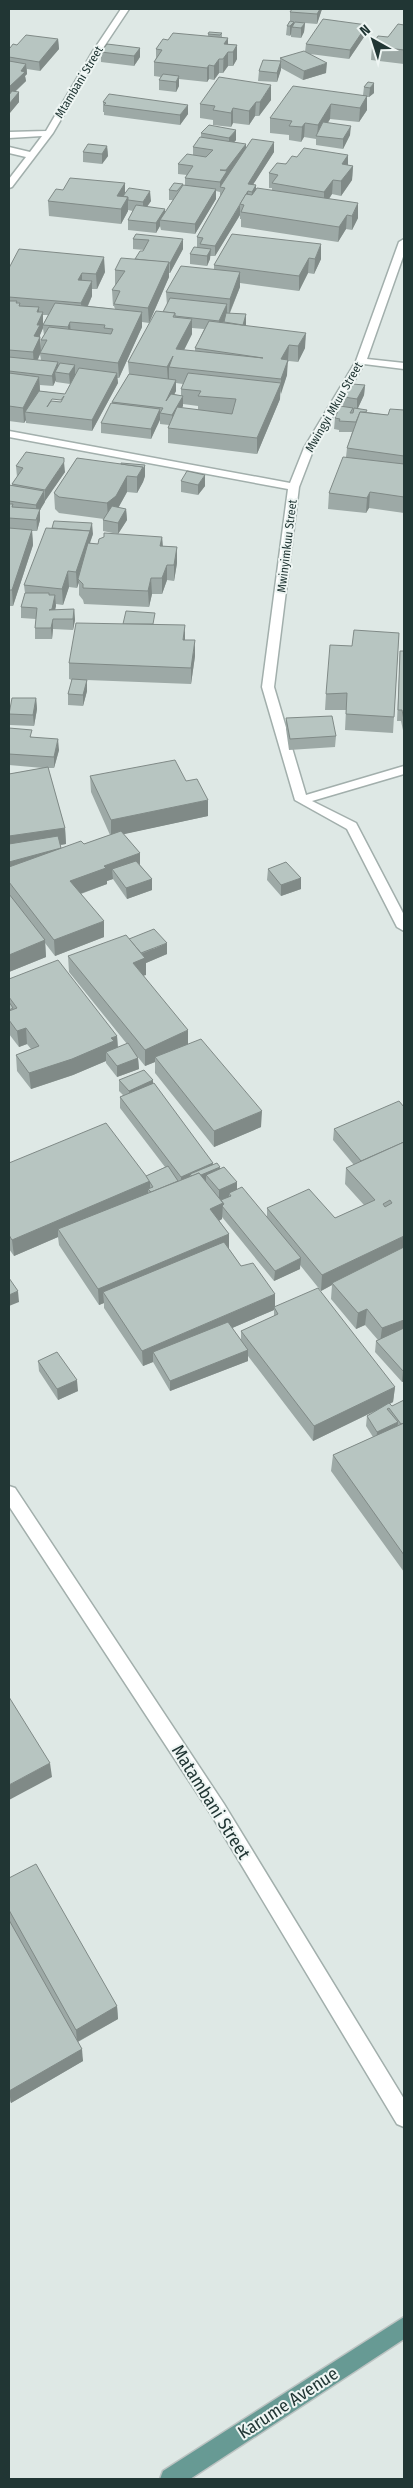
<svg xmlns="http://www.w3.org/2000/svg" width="413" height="2488" font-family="'Fira Sans Condensed',sans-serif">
  <rect width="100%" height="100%" fill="#dee8e5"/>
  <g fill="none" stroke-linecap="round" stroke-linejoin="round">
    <!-- minor casing -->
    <g stroke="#a2afac" stroke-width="3">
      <g id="minor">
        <path d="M 121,9 L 129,9 L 101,51 L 53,133 L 12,187 L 9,188 L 9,179 L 26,157 L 9,153 L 9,147 L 30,152 L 42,136 L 9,138 L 9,132 L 46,131 L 93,51 Z"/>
        <path d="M 404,239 L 404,254 L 367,359 L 404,363 L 404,369 L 364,364 L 314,448 L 299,487 L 274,687 L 306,795 L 404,766 L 404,774 L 312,801 L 356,823 L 404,915 L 404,931 L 397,927 L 347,829 L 295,800 L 262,687 L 288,489 L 9,437 L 9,431 L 290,483 L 304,448 L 356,361 L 399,242 Z"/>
        <path d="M 9,1486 L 15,1488 L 224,1804 L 404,2099 L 404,2127 L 397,2124 L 212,1816 L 9,1506 Z"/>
      </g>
    </g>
    <!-- major casing -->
    <g stroke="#bcc3c2" stroke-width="3">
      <path id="major" d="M 404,2317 L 404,2339 L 190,2479 L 160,2479 L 163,2471 Z"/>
    </g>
    <!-- minor -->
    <use href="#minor" fill="#fff" fill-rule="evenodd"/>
    <!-- major -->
    <use href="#major" fill="#679a94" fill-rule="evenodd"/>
  </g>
  <!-- wall -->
  <g fill="#9da9a6" fill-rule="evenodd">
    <path d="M 292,9 L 322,9 L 317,24 L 305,23 L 304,32 L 301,38 L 291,37 L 291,34 L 290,36 L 286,35 L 287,26 L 290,21 L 290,12 Z"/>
    <path d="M 367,25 L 366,34 L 349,59 L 310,54 L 326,73 L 303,80 L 281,68 L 277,82 L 258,81 L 259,71 L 280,61 L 280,58 L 305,52 L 306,44 Z"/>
    <path d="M 404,25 L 404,64 L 371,60 L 372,46 L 388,37 Z"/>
    <path d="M 222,33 L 222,38 L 228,44 L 237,45 L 237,59 L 233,66 L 228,66 L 223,73 L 219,73 L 214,80 L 209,79 L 207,82 L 179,79 L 179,86 L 176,92 L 159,90 L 159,80 L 161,77 L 154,76 L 154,62 L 156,58 L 156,49 L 168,40 L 208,36 L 208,34 Z"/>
    <path d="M 58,39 L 59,49 L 40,71 L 27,69 L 27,74 L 25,76 L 26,81 L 15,92 L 19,92 L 19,102 L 9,114 L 9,48 L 17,45 Z"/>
    <path d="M 140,48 L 140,57 L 134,66 L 101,62 L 101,52 Z"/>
    <path d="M 368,82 L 374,93 L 369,97 L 367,97 L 367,110 L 359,122 L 330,119 L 328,123 L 350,135 L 343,149 L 316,145 L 316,139 L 304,137 L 301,142 L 289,140 L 289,135 L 270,133 L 270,118 L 363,95 L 364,87 Z"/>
    <path d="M 271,100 L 259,116 L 255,116 L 249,125 L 233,123 L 231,127 L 213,125 L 213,120 L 200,118 L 200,104 Z"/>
    <path d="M 103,102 L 188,114 L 180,125 L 104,115 L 104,112 L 103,112 Z"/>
    <path d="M 209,125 L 236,140 L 234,142 L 246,149 L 274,152 L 253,184 L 256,185 L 256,190 L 272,190 L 272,188 L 269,188 L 269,173 L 297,157 L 348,155 L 348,165 L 353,166 L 352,180 L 341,196 L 332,194 L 329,199 L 358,218 L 352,230 L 346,229 L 338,242 L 241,227 L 241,219 L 240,219 L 240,215 L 215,256 L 210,256 L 210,259 L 207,266 L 190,264 L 190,254 L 197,247 L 197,237 L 220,196 L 220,192 L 216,191 L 216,199 L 195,234 L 161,230 L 160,226 L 156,233 L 128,230 L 128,220 L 133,211 L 128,210 L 128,211 L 121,224 L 49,216 L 48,201 L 125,183 L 125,193 L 151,201 L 147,207 L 165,209 L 165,213 L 173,200 L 169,200 L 169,190 L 183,184 L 183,185 L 185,186 L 185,178 L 187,175 L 178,174 L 178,164 L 193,155 L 193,147 L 201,137 L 201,133 Z"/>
    <path d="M 107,146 L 108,156 L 102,164 L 83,162 L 83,152 Z"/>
    <path d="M 136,234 L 183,249 L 170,273 L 169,273 L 169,277 L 149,323 L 142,322 L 142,327 L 119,378 L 117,378 L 118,383 L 92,431 L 26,423 L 26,420 L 24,423 L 9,421 L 9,268 L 105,272 L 97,289 L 92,289 L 92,296 L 88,306 L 115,309 L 114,306 L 113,306 L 112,290 L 115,286 L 115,270 L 135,259 L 144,250 L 133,249 L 133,239 ZM 43,315 L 48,315 L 43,324 ZM 43,328 L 44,335 L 41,340 L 41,351 L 40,335 ZM 40,354 L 41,360 L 38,360 ZM 56,380 L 56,382 L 70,384 L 72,381 L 65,394 L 40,391 L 40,385 L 53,386 ZM 64,396 L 61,402 L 49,403 L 52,399 Z"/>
    <path d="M 232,234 L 321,259 L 314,274 L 308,273 L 299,291 L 240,283 L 240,287 L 230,313 L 245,325 L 305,348 L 298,362 L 289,361 L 287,363 L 287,375 L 280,394 L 280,399 L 257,454 L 168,443 L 168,428 L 169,425 L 160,424 L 160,418 L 151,439 L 101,433 L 101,423 L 112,404 L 112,402 L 129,374 L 128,362 L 163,312 L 167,305 L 166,292 L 214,269 L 214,265 ZM 192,328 L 204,329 L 195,348 L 195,351 L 184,350 L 192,334 ZM 176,383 L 183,384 L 181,389 L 181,396 L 174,394 L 176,391 ZM 183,404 L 198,406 L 198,410 L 182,408 Z"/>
    <path d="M 365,385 L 364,395 L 358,408 L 367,412 L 388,415 L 404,410 L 404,513 L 369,508 L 366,513 L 328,509 L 329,493 L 346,457 L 347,448 L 352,432 L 339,432 L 339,430 L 334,429 L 335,418 L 343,406 L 344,397 Z"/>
    <path d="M 77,458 L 145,476 L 143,482 L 137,493 L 127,492 L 118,508 L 126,509 L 127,520 L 118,534 L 103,531 L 103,520 L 104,519 L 59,513 L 55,509 L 54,493 Z"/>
    <path d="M 16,466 L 65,472 L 45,501 L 40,510 L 40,520 L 37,531 L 32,531 L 33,545 L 13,606 L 9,606 L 9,485 L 12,486 L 12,484 L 17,477 Z"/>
    <path d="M 181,481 L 205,486 L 198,495 L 181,492 Z"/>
    <path d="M 93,534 L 90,543 L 98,544 L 162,537 L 163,546 L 177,547 L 177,563 L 174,581 L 167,580 L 162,594 L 152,594 L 149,607 L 84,604 L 83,600 L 79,595 L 79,582 L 77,588 L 69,587 L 63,605 L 56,604 L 55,610 L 74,609 L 75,620 L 73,630 L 53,629 L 52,639 L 35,639 L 35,628 L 36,619 L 21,618 L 21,607 L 25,593 L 24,585 Z"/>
    <path d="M 155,624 L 185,640 L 195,656 L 191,684 L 87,680 L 87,691 L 83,706 L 68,705 L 68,694 L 72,680 L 69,679 L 69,663 Z"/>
    <path d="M 399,633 L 393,733 L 345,730 L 346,710 L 325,710 L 326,694 L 352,646 Z"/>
    <path d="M 400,651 L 404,651 L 404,735 L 401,721 L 397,721 Z"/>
    <path d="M 36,698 L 37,709 L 34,726 L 10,725 L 9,714 Z"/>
    <path d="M 286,718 L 336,736 L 335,747 L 289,750 L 286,729 Z"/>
    <path d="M 9,728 L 32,737 L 59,750 L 54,768 L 48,768 L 65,828 L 66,844 L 61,845 L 61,848 L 84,844 L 110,835 L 91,792 L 90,776 L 186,781 L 208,816 L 123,834 L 140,853 L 140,865 L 152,879 L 152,890 L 127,899 L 113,879 L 107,881 L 107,884 L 81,894 L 104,937 L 55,956 L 45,943 L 46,957 L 9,972 L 9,774 L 43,768 L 9,765 Z"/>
    <path d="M 268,869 L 301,878 L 301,889 L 281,896 L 267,880 Z"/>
    <path d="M 129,939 L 167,954 L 146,963 L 146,975 L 143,975 L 188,1044 L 261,1127 L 214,1147 L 155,1073 L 155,1062 L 145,1066 L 137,1056 L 138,1058 L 139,1069 L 117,1077 L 106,1063 L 106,1061 L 73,1075 L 31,1089 L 17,1071 L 16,1055 L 31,1049 L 27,1044 L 19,1047 L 9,1034 L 9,979 L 117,1036 L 118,1047 L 127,1044 L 69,972 L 68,956 Z"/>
    <path d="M 119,1080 L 153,1083 L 213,1165 L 220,1169 L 237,1182 L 237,1189 L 267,1217 L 267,1208 L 335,1218 L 364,1205 L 345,1184 L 346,1168 L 354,1165 L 333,1140 L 334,1129 L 404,1107 L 404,1381 L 402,1382 L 375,1352 L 376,1341 L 378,1340 L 365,1325 L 356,1329 L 331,1299 L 332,1285 L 321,1291 L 300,1265 L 300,1269 L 274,1281 L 222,1217 L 222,1219 L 219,1221 L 229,1234 L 229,1249 L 241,1266 L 275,1294 L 275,1307 L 395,1387 L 393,1402 L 390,1404 L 392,1406 L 404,1400 L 404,1572 L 331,1471 L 333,1455 L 373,1437 L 366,1426 L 367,1416 L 375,1411 L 313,1441 L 248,1356 L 248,1361 L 170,1391 L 153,1362 L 143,1366 L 104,1308 L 104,1303 L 99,1305 L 59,1245 L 58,1237 L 14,1256 L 9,1249 L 9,1163 L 146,1176 L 165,1167 L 120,1108 L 120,1097 L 123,1095 L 119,1091 ZM 274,1310 L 274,1316 L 241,1331 L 241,1340 L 232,1328 Z"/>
    <path d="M 38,1361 L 78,1391 L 58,1400 L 39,1371 Z"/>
    <path d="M 9,1878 L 117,2006 L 118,2019 L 78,2042 L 83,2061 L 11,2103 L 9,2099 Z"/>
  </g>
  <!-- shaded-wall -->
  <g fill="#808a87">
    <path d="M 320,9 L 322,9 L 317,24 L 317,14 Z"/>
    <path d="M 294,22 L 294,28 L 292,27 L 291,34 L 290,36 L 290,26 Z"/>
    <path d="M 305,23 L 304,32 L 301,38 L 301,28 Z"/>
    <path d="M 367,25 L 366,34 L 349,59 L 350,50 Z"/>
    <path d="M 228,38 L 228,66 L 223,73 L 224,44 Z"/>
    <path d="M 58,39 L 59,49 L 40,71 L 39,62 Z"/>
    <path d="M 237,45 L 237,59 L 233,66 L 233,52 Z"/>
    <path d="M 140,48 L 140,57 L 134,66 L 134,56 Z"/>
    <path d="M 219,59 L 219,73 L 214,80 L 214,66 Z"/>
    <path d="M 281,61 L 281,70 L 277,82 L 277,73 Z"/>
    <path d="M 327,63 L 326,73 L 303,80 L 304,71 Z"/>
    <path d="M 26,64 L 27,74 L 25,76 L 26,81 L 9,97 L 9,87 Z"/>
    <path d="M 209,65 L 209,79 L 207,82 L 207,68 Z"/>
    <path d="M 179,76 L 179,86 L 176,92 L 176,82 Z"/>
    <path d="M 374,83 L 374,93 L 369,97 L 370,88 Z"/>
    <path d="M 271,85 L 271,100 L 259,116 L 260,102 Z"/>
    <path d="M 19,92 L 19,102 L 9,114 L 9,104 Z"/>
    <path d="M 367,96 L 367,110 L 359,122 L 360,108 Z"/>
    <path d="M 256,102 L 255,116 L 249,125 L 249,111 Z"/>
    <path d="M 331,104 L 330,119 L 319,136 L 317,136 L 318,125 Z"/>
    <path d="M 188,105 L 188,114 L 180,125 L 180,115 Z"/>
    <path d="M 233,108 L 233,123 L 231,127 L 231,113 Z"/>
    <path d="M 305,123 L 304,137 L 301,142 L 302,127 Z"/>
    <path d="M 351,126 L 350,135 L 343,149 L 343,139 Z"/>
    <path d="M 236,130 L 236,140 L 229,148 L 229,138 Z"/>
    <path d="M 274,142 L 274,152 L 249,191 L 248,191 L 248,201 L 244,207 L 248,184 Z"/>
    <path d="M 246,144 L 246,154 L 220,187 L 220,192 L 220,182 L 225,174 L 226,170 Z"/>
    <path d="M 107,146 L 108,156 L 102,164 L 102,154 Z"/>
    <path d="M 348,155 L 348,169 L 342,164 Z"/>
    <path d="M 353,166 L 352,180 L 341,196 L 341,181 Z"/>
    <path d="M 333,180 L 332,194 L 324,206 L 324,192 Z"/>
    <path d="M 125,183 L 125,198 L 117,196 Z"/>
    <path d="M 256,185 L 256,195 L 251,202 L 252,192 Z"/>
    <path d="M 216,189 L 216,199 L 195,234 L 195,224 Z"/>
    <path d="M 150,191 L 151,201 L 143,212 L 143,202 Z"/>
    <path d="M 128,197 L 128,211 L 121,224 L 121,209 Z"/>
    <path d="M 358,203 L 358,218 L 352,230 L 352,216 Z"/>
    <path d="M 240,205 L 240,215 L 215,256 L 215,246 Z"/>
    <path d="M 165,209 L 165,219 L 160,220 L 160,226 L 156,233 L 156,223 Z"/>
    <path d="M 347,215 L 346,229 L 338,242 L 339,227 Z"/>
    <path d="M 183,239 L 183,249 L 170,273 L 170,263 Z"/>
    <path d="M 321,244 L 321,259 L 314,274 L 315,259 Z"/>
    <path d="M 211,249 L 210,259 L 207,266 L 207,256 Z"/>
    <path d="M 104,257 L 105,272 L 97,289 L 96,274 Z"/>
    <path d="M 309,258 L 308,273 L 299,291 L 299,276 Z"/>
    <path d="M 169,262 L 169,277 L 149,323 L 148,308 Z"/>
    <path d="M 240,272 L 240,287 L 229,314 L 230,299 Z"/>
    <path d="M 82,273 L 82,288 L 78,280 Z"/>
    <path d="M 92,281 L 92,296 L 82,318 L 81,303 Z"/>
    <path d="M 227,304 L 227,315 L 219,331 L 219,321 Z"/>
    <path d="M 39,307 L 39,320 L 43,312 L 43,328 L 40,335 L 41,352 L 34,367 L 33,352 L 34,336 L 37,312 Z"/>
    <path d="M 142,312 L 142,327 L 119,378 L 118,363 Z"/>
    <path d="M 246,314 L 246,325 L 242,336 L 242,326 Z"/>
    <path d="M 192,319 L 192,334 L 177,364 L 176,349 Z"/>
    <path d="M 70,322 L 71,337 L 68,342 L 68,327 Z"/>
    <path d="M 306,333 L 305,348 L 298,362 L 298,346 Z"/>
    <path d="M 289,345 L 287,375 L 281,394 L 281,359 Z"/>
    <path d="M 173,356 L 169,367 L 169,379 L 168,382 L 167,367 Z"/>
    <path d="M 58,362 L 59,372 L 55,372 L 56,380 L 53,386 L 52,376 Z"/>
    <path d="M 75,365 L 75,376 L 70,384 L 69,374 Z"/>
    <path d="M 117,373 L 118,383 L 92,431 L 92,420 Z"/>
    <path d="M 39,377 L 40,392 L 25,412 L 26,420 L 24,423 L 23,408 Z"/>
    <path d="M 176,380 L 176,391 L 166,411 L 166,401 Z"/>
    <path d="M 281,383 L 280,399 L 257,454 L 257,438 Z"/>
    <path d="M 365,385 L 364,395 L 357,410 L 357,399 Z"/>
    <path d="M 183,396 L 183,406 L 172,426 L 172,415 Z"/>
    <path d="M 160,409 L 160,420 L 151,439 L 151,429 Z"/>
    <path d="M 64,462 L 65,472 L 45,501 L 45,490 Z"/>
    <path d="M 145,465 L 145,476 L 143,482 L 137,493 L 137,477 L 143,467 Z"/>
    <path d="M 205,475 L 205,486 L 198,495 L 198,485 Z"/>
    <path d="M 127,476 L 127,492 L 116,512 L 108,519 L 107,503 Z"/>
    <path d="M 44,491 L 45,502 L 40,510 L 40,520 L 37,531 L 36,505 Z"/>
    <path d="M 370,492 L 369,508 L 366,513 L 367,498 Z"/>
    <path d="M 126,509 L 127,520 L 118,534 L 118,523 Z"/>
    <path d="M 92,523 L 93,534 L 90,542 L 91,547 L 78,579 L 79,582 L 77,588 L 76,572 Z"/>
    <path d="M 32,530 L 33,545 L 13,606 L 12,590 Z"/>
    <path d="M 162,537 L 163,552 L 160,546 Z"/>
    <path d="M 177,547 L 177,563 L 174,581 L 174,565 Z"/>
    <path d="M 167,565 L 167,580 L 162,594 L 162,578 Z"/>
    <path d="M 68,571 L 69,587 L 63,605 L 62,589 Z"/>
    <path d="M 151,578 L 152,594 L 149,607 L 148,591 Z"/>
    <path d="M 55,595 L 56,606 L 53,619 L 53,629 L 52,639 L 49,610 Z"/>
    <path d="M 74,609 L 75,620 L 73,630 L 73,619 Z"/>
    <path d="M 185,625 L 185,641 L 183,640 Z"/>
    <path d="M 195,640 L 195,656 L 191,684 L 191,668 Z"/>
    <path d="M 87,680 L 87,691 L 83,706 L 83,695 Z"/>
    <path d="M 36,698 L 37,709 L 34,726 L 33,715 Z"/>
    <path d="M 58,739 L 59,750 L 54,768 L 54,757 Z"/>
    <path d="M 208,800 L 208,816 L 111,837 L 111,820 Z"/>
    <path d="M 65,828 L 66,844 L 9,852 L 9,836 Z"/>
    <path d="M 61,848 L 9,873 L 9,862 Z"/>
    <path d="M 140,853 L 140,869 L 112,869 L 113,879 L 107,881 L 107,884 L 71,897 L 70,881 L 104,866 Z"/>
    <path d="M 301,878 L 301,889 L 281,896 L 281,885 Z"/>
    <path d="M 152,879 L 152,890 L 127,899 L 126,888 Z"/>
    <path d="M 104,921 L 104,937 L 55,956 L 54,940 Z"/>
    <path d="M 45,940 L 46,957 L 9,972 L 9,955 Z"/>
    <path d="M 167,943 L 167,954 L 146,963 L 146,975 L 134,979 L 133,963 L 141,954 Z"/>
    <path d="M 26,1028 L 27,1044 L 19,1047 L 17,1031 Z"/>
    <path d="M 188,1030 L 188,1046 L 155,1057 L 155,1062 L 145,1066 L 145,1050 Z"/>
    <path d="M 117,1036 L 118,1052 L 106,1052 L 106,1061 L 73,1075 L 31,1089 L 29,1073 Z"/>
    <path d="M 138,1058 L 139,1069 L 117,1077 L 117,1066 Z"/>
    <path d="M 153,1080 L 153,1091 L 129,1102 L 129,1091 Z"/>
    <path d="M 262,1111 L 261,1127 L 214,1147 L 214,1131 Z"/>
    <path d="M 213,1163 L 213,1170 L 220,1167 L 220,1178 L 206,1175 L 206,1183 L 193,1178 L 190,1174 L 190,1184 L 181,1188 L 181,1177 Z"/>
    <path d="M 150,1181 L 150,1192 L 148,1189 L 148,1199 L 58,1229 L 58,1237 L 14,1256 L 12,1240 Z"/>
    <path d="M 237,1182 L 237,1193 L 229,1193 L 229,1197 L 219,1201 L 219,1190 Z"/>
    <path d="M 223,1203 L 222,1219 L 210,1225 L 210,1209 Z"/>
    <path d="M 229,1234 L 229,1250 L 103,1292 L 104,1303 L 99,1305 L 98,1289 Z"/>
    <path d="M 404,1236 L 404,1251 L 332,1283 L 332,1285 L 321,1291 L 322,1275 Z"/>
    <path d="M 301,1258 L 300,1269 L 274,1281 L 275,1271 Z"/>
    <path d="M 18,1291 L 19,1302 L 9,1306 L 9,1295 Z"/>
    <path d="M 275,1294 L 275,1309 L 274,1307 L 274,1310 L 158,1360 L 153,1352 L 153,1362 L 143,1366 L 142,1351 Z"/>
    <path d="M 367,1309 L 365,1325 L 356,1329 L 358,1313 Z"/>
    <path d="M 404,1320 L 404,1335 L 380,1343 L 382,1328 Z"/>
    <path d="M 248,1350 L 248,1361 L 170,1391 L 170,1381 Z"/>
    <path d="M 404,1370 L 404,1381 L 402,1382 L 403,1371 Z"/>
    <path d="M 77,1380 L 78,1391 L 58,1400 L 57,1389 Z"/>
    <path d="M 395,1387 L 393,1402 L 313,1441 L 314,1426 Z"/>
    <path d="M 398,1422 L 397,1433 L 376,1443 L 377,1432 Z"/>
    <path d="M 50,1763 L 52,1777 L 9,1800 L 9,1785 Z"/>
    <path d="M 117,2006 L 118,2019 L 77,2042 L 76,2030 Z"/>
    <path d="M 82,2049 L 83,2061 L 11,2103 L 9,2091 Z"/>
  </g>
  <!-- building -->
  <g fill="#b7c5c1" stroke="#808a87" fill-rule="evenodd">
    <path d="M 292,9 L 320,9 L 317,14 L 290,12 Z"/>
    <path d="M 323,19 L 367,25 L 350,50 L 306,44 Z"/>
    <path d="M 290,21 L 294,22 L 290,26 L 287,26 Z"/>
    <path d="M 295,22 L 305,23 L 301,28 L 292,27 Z"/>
    <path d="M 398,24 L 404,25 L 404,50 L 372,46 L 378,36 L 388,37 Z"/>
    <path d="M 209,32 L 222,33 L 220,35 L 208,34 Z"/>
    <path d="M 173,33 L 228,38 L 224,44 L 237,45 L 233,52 L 228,52 L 223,59 L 219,59 L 214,66 L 209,65 L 207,68 L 154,62 L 162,50 L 156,49 L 163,39 L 168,40 Z"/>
    <path d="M 26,35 L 58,39 L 39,62 L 9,57 L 9,48 L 10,48 L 13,44 L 17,45 Z"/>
    <path d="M 107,44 L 140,48 L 134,56 L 101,52 Z"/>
    <path d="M 304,51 L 327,63 L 304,71 L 280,58 Z"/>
    <path d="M 263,60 L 281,61 L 277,73 L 259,71 Z"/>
    <path d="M 9,61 L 26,64 L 21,71 L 25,72 L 9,87 Z"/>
    <path d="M 163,74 L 179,76 L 176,82 L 159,80 Z"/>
    <path d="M 219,77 L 271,85 L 260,102 L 256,102 L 249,111 L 233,108 L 231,113 L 213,110 L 215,106 L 200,104 Z"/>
    <path d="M 368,82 L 374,83 L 370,88 L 364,87 Z"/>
    <path d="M 293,86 L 367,96 L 360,108 L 331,104 L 318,125 L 305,123 L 302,127 L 289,126 L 292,121 L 270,118 Z"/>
    <path d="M 12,91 L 19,92 L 9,104 L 9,95 Z"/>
    <path d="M 109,94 L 188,105 L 180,115 L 104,105 L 106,103 L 103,102 Z"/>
    <path d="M 323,122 L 351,126 L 343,139 L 316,136 Z"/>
    <path d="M 209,125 L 236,130 L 229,138 L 201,133 Z"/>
    <path d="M 200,137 L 246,144 L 226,170 L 220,170 L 227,171 L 220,182 L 185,178 L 193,166 L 178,164 L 187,154 L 206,157 L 213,150 L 193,147 Z"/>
    <path d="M 252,139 L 274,142 L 248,184 L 256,185 L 252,192 L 248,191 L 215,246 L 200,244 L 203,238 L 197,237 L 225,188 L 220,187 Z"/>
    <path d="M 88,144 L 107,146 L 102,154 L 83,152 Z"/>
    <path d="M 304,148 L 348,155 L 342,164 L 353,166 L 341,181 L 333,180 L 324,192 L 272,183 L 278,175 L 269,173 L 277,163 L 286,164 L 292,156 L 297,157 Z"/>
    <path d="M 70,178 L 125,183 L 117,196 L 128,197 L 121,209 L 48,201 L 56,189 L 63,190 Z"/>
    <path d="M 174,183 L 183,184 L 177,191 L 169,190 Z"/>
    <path d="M 183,185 L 216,189 L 195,224 L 160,220 Z"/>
    <path d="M 129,188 L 150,191 L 143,202 L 128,200 L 128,197 L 123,196 Z"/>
    <path d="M 257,188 L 358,203 L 352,216 L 347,215 L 339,227 L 241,212 L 244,205 L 240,204 L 246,194 L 252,195 Z"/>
    <path d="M 136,205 L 165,209 L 156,223 L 128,220 Z"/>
    <path d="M 136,234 L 183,239 L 170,263 L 135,259 L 140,251 L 143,251 L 149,240 L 133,239 Z"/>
    <path d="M 232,234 L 321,244 L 315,259 L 309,258 L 299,276 L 214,265 Z"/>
    <path d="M 194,247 L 211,249 L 207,256 L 190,254 Z"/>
    <path d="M 19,249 L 104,257 L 96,274 L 82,273 L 78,280 L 92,281 L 81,303 L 9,297 L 9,268 Z"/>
    <path d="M 121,258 L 169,262 L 148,308 L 114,304 L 120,291 L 112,290 L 125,271 L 115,270 Z"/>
    <path d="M 181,266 L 240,272 L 230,299 L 166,292 Z"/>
    <path d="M 170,298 L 227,304 L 219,321 L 175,316 L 175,313 L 163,312 Z"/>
    <path d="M 9,301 L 17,301 L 16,303 L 20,303 L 19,306 L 39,307 L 37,312 L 43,312 L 37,325 L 40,325 L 34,336 L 40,337 L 33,352 L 9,350 Z"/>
    <path d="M 55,303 L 142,312 L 118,363 L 40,353 L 47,340 L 41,340 L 49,327 L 111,334 L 113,329 L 104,328 L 105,325 L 70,322 L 68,327 L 43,325 Z"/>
    <path d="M 156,311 L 175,313 L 173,317 L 192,319 L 176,349 L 263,358 L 195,348 L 209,321 L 306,333 L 298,346 L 289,345 L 281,359 L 288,360 L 281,379 L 169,367 L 173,356 L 167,367 L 128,362 Z"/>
    <path d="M 226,313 L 246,314 L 243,325 L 224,322 Z"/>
    <path d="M 9,357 L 58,362 L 52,376 L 9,371 Z"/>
    <path d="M 60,363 L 75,365 L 69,374 L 55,372 Z"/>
    <path d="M 79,368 L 117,373 L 92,420 L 25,412 L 39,391 L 65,394 ZM 64,396 L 61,402 L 51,401 L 47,407 L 52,399 L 61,400 Z"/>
    <path d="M 9,373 L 39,377 L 23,408 L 9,406 Z"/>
    <path d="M 188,373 L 281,383 L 257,438 L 168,428 L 177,407 L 232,414 L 236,399 L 198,396 L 201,391 L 181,389 Z"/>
    <path d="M 129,374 L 176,380 L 166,401 L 171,394 L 183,396 L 172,415 L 160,413 L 163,408 L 112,402 Z"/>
    <path d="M 352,384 L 365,385 L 357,399 L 344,397 Z"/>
    <path d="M 111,403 L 160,409 L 151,429 L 101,423 Z"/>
    <path d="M 340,406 L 353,408 L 350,413 L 353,413 L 354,408 L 367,410 L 366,412 L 360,412 L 356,422 L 339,421 L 340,419 L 335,418 Z"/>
    <path d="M 390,409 L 404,410 L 404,456 L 347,448 L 360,412 L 388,415 Z"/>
    <path d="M 26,452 L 64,458 L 64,462 L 45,490 L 12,484 L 23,468 L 16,466 Z"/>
    <path d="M 343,457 L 404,464 L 404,497 L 370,492 L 367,498 L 329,493 Z"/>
    <path d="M 77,458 L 143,467 L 137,477 L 127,476 L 116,496 L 107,503 L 59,497 L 54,493 Z"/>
    <path d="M 121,463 L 145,465 L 143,470 L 143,467 L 121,464 Z"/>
    <path d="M 187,471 L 205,475 L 198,485 L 181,481 Z"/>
    <path d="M 9,485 L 44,491 L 36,505 L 9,501 Z"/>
    <path d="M 9,504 L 13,504 L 12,507 L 40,509 L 36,520 L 9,518 Z"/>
    <path d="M 112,506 L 126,509 L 118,523 L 103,520 Z"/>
    <path d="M 54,521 L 92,523 L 89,535 L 90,531 L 52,528 Z"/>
    <path d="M 9,528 L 32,530 L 12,590 L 9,590 Z"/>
    <path d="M 46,528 L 90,531 L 76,572 L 68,571 L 62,589 L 24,585 Z"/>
    <path d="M 104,533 L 162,537 L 160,546 L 177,547 L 174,565 L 167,565 L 162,578 L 151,578 L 148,591 L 83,588 L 83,584 L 78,579 L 88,543 L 98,544 L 99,539 L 104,537 Z"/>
    <path d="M 25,593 L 49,593 L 49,595 L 55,595 L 52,609 L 49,610 L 74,609 L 73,619 L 53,619 L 51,628 L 35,628 L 37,608 L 21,607 Z"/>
    <path d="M 126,611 L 155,613 L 153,624 L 123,624 Z"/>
    <path d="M 76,623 L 185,625 L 183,640 L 195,640 L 191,668 L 69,663 Z"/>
    <path d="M 354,630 L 399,633 L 394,717 L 346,714 L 347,693 L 326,694 L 330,645 L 352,646 Z"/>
    <path d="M 400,651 L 404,651 L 404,720 L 402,710 L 398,710 Z"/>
    <path d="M 72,679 L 87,680 L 83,695 L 68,694 Z"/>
    <path d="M 12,698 L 36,698 L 33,715 L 9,714 Z"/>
    <path d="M 332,716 L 336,736 L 290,739 L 286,718 Z"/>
    <path d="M 9,728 L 32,730 L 30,737 L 58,739 L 54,757 L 9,754 Z"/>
    <path d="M 175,760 L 186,781 L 197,779 L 208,800 L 111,820 L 90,776 Z"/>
    <path d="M 48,767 L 65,828 L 9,836 L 9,774 Z"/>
    <path d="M 121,831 L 140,853 L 104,866 L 106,868 L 70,881 L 104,921 L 54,940 L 9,882 L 9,867 L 81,841 L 84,844 Z"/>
    <path d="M 58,836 L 61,848 L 9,862 L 9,844 Z"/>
    <path d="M 136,861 L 152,879 L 126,888 L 112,869 Z"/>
    <path d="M 286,862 L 301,878 L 281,885 L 268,869 Z"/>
    <path d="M 9,894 L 45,940 L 9,955 Z"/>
    <path d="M 154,929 L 167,943 L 141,953 L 129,939 Z"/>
    <path d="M 126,935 L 145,958 L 133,963 L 188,1030 L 145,1050 L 68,956 Z"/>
    <path d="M 58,960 L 117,1036 L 111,1038 L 114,1041 L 72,1059 L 29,1073 L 16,1055 L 39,1046 L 26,1028 L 17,1031 L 9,1020 L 9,1011 L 17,1008 L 9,997 L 9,979 Z"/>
    <path d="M 9,1002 L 13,1008 L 9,1010 Z"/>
    <path d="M 201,1039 L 262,1111 L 214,1131 L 155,1057 Z"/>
    <path d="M 128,1043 L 138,1058 L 117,1066 L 106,1052 Z"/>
    <path d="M 144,1070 L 153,1080 L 129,1091 L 119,1080 Z"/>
    <path d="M 154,1083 L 213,1163 L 181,1177 L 120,1097 Z"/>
    <path d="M 399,1101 L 404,1107 L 404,1142 L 361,1161 L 334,1129 Z"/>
    <path d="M 106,1123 L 150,1181 L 12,1240 L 9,1235 L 9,1163 Z"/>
    <path d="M 404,1142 L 404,1236 L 322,1275 L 267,1208 L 309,1189 L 335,1218 L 375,1200 L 346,1168 ZM 390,1200 L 392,1203 L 385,1207 L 383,1204 Z"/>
    <path d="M 217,1163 L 220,1167 L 201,1175 L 199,1173 L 192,1176 L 190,1174 Z"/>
    <path d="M 168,1166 L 178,1181 L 151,1192 L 148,1189 L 153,1187 L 146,1176 Z"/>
    <path d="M 224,1167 L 237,1182 L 219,1190 L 206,1175 Z"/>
    <path d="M 199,1173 L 223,1203 L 210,1209 L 229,1234 L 98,1289 L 58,1229 Z"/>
    <path d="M 242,1187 L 301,1258 L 275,1271 L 222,1206 L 224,1204 L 221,1200 L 231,1196 L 229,1193 Z"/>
    <path d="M 224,1242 L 241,1266 L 253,1263 L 275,1294 L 142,1351 L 103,1292 Z"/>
    <path d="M 404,1247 L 404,1320 L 382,1328 L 367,1309 L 358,1313 L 332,1283 Z"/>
    <path d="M 9,1278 L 18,1291 L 9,1295 Z"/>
    <path d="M 318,1288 L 395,1387 L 314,1426 L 241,1331 L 278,1314 L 274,1307 Z"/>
    <path d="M 228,1322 L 248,1350 L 170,1381 L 153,1352 Z"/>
    <path d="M 404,1328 L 404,1370 L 403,1371 L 376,1341 Z"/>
    <path d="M 57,1352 L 77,1380 L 57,1389 L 38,1361 Z"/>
    <path d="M 404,1400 L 404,1423 L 401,1424 L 389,1408 L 387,1409 L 398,1422 L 377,1432 L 367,1416 L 389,1403 L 392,1406 Z"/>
    <path d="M 404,1423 L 404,1555 L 333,1455 Z"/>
    <path d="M 9,1697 L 50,1763 L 9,1785 Z"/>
    <path d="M 36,1864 L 117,2006 L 76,2030 L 9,1910 L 9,1878 Z"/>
    <path d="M 9,1920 L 82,2049 L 9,2091 Z"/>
  </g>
  <g text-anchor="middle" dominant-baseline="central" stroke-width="4" stroke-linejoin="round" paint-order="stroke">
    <!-- far-street labels -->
    <g font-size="12" fill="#213634" stroke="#eef5f3">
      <text transform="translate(79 82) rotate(-59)">Mtambani Street</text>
      <text transform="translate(334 407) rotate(-60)">Mwingyi Mkuu Street</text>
      <text transform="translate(287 546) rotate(-83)">Mwinyimkuu Street</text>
    </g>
    <!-- near-street labels -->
    <g font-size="18" fill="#213634" stroke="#eef5f3">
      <text transform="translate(211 1802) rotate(58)">Matambani Street</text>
      <text transform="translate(288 2403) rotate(-33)">Karume Avenue</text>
    </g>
  </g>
  <!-- border -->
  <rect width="413" height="2488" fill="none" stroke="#213634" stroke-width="20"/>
  <!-- north arrow -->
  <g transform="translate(373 40) rotate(321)" stroke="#eef5f3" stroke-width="4" paint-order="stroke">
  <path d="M0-4L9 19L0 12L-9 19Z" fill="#213634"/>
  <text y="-8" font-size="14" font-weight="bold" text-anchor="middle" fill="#213634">N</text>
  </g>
</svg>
